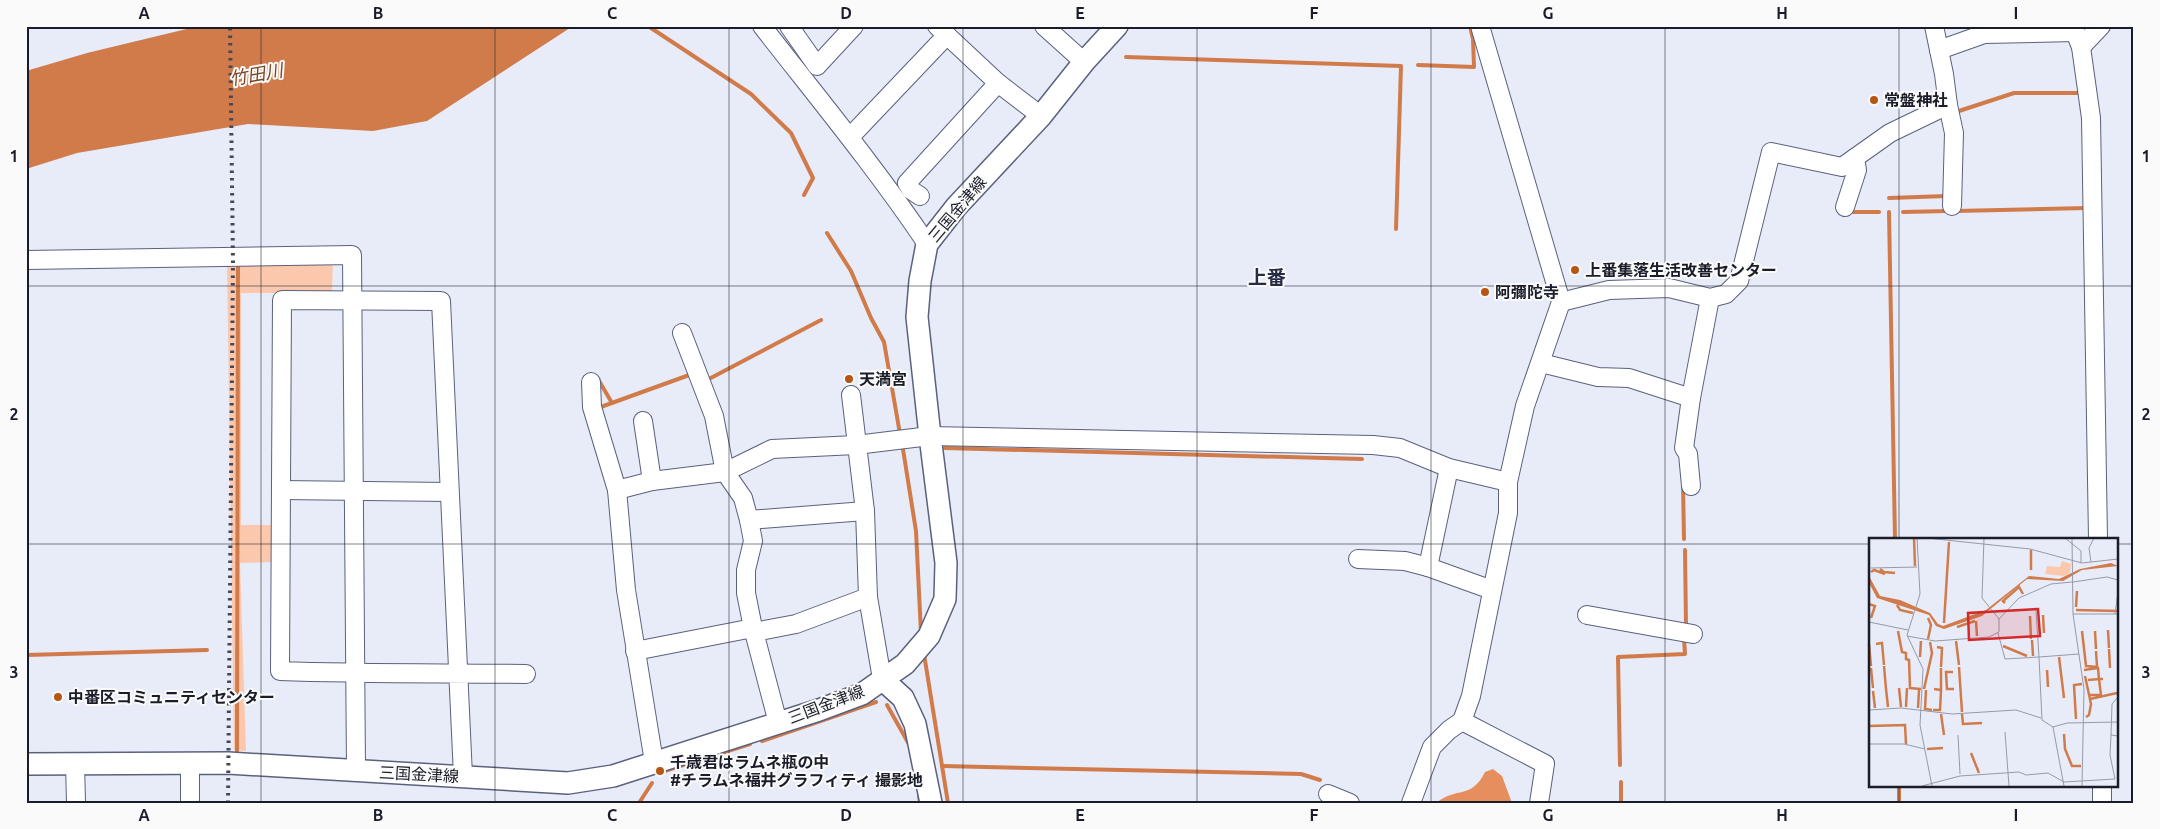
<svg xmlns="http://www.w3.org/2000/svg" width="2160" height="829" font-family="Ubuntu,'Noto Sans JP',sans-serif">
  <rect width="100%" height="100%" fill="#e8ecf9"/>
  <!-- green -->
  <path fill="#fbc8ad" d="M 333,258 L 332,293 L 241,293 L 241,525 L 273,525 L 273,562 L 240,563 L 246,751 L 234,750 L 227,261 Z"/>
  <!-- forest -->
  <path fill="#e78e5e" d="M 1493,769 L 1502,776 L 1512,803 L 1436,803 C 1457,786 1471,800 1485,772 Z"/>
  <!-- water -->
  <path fill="#d17b4b" d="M 199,26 L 573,26 L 427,121 L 373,131 L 248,124 L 77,153 L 26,169 L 26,71 L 87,53 Z"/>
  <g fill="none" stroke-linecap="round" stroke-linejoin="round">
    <!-- stream -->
    <g stroke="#d17b4b" stroke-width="4">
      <path d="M 648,26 L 751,94 L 791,133 L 813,178 L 804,195"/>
      <path d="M 1126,57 L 1401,66 L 1396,229"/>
      <path d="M 1418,65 L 1474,67 L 1473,39 L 1470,26"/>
      <path d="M 1956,114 L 1959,111 L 2014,93 L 2077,93"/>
      <path d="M 1889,198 L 1947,196"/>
      <path d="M 1956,211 L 2087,208"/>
      <path d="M 1851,212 L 1879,212"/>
      <path d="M 1889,212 L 1895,539"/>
      <path d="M 1903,212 L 1949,211"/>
      <path d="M 827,233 L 851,271 L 871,318 L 884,342 L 900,434"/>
      <path d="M 598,379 L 612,403"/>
      <path d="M 707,380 L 821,320"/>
      <path d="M 598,408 L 692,374"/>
      <path d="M 902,443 L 916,531 L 921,633"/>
      <path d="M 945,448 L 1362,459"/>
      <path d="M 1683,483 L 1684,539"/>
      <path d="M 1685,550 L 1686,626"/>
      <path d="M 924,654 L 948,803"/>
      <path d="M 26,655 L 207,650"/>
      <path d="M 887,705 L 910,746"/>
      <path d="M 762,741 L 876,702"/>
      <path d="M 237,752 L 238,262"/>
      <path d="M 1620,765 L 1618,657 L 1685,654 L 1684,639"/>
      <path d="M 942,766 L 1301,774 L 1320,780"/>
      <path d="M 658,773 L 750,744"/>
      <path d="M 1899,785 L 1899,803"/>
      <path d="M 919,795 L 920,803"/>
      <path d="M 639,803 L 652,783"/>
      <path d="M 1621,803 L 1621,782"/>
    </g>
    <!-- minor casing -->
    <g stroke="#5a617d" stroke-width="20">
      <g id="minor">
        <path d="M 762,26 C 818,98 876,168 927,244"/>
        <path d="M 789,26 L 817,66 L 854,26"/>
        <path d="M 937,26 L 998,83 L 1041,116"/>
        <path d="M 1044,26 L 1084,62"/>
        <path d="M 1934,26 L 1944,74 L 1948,105 L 1954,133 L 1952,206"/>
        <path d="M 2076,26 L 2075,32 L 2081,47 L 2091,118 L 2098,539"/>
        <path d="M 2081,47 L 2101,26"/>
        <path d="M 1939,50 L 1984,34 L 2075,32"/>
        <path d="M 850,137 L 947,35"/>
        <path d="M 920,196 L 911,190 L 907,183 L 998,83"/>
        <path d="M 1845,207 L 1857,170 L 1855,158"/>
        <path d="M 26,260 L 352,255 L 356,770"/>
        <path d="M 1561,302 L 1609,290 L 1669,288 L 1710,298 L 1726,294 L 1739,281 L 1771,152 L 1842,167 L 1890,133 L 1948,105"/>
        <path d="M 682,333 L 714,416 L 725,472 L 743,498 L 749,520 L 753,541 L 746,570 L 746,593 L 753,628 L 778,723"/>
        <path d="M 1541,363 L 1598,377 L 1629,378 L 1691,398"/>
        <path d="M 591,382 L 592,407 L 617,490 L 626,590 L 654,762"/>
        <path d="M 851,395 L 865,511 L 868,597 L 882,679"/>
        <path d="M 643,421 L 652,481"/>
        <path d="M 1449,468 L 1428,567 L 1492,590"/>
        <path d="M 1691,486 L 1688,454 L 1684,448 L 1691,398 L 1710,298"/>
        <path d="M 281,490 L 449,492"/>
        <path d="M 617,490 L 652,481 L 725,472 L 772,449 L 856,445 L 930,436 L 1373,445 L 1400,448 L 1449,468 L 1508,482"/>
        <path d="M 749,520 L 865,511"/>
        <path d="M 1358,559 L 1405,561 L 1428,567"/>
        <path d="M 1587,615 L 1693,634"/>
        <path d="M 754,632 L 796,624 L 868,597"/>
        <path d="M 635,651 L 753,628"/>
        <path d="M 1462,721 L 1545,764 L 1539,803"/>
        <path d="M 75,763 L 76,803"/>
        <path d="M 463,776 C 457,617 448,459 441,301 L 282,300 L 280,671 C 362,674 444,673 526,674"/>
        <path d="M 2102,785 L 2102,803"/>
        <path d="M 1328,794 L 1350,803"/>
        <path d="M 190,803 L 190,763"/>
        <path d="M 1411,803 L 1432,747 L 1449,730 L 1462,721 L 1471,696 L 1508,513 L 1508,482 L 1525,406 L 1561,302 L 1480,26"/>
      </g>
    </g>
    <!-- major casing -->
    <g stroke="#5a617d" stroke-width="24">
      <g id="major">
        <path d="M 882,679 L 903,698 L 915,724 L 931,803"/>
        <path d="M 26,764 L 228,763 L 568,783 L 613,776 L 819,710 L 862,694 L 905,664 L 929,636 L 945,599 L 946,563 L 930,436 L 917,317 L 920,281 L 927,244 L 956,207 L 1041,116 L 1084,62 L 1117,26"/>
      </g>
    </g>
    <!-- minor -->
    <use href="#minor" stroke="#fff" stroke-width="18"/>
    <!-- major -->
    <use href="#major" stroke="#fff" stroke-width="21"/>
    <!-- rail -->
    <path stroke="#464955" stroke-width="4" stroke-dasharray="2.5 5" stroke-linecap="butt" d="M 228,803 L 233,262 L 230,26"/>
  </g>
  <!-- grid -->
  <path fill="none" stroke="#1a1d29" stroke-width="1" stroke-opacity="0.55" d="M 261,26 L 261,803M 495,26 L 495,803M 729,26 L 729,803M 963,26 L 963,803M 1197,26 L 1197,803M 1431,26 L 1431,803M 1665,26 L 1665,803M 1899,26 L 1899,539M 26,286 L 2134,286M 26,544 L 1870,544M 2116,544 L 2134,544M 1899,785 L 1899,803"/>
  <!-- markers -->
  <g fill="#b75614" stroke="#fafafa" stroke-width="2">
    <circle cx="1874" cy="100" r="5"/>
    <circle cx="1575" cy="270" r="5"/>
    <circle cx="1485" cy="292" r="5"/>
    <circle cx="849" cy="379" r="5"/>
    <circle cx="58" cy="697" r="5"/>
    <circle cx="660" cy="771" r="5"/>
  </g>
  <g text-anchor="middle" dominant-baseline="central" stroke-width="4" stroke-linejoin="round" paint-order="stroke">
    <!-- poi labels -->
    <g font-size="16" font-weight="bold" fill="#1a1d29" stroke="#fafafa" text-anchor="start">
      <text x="1884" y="100">常盤神社</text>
      <text x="1585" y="270">上番集落生活改善センター</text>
      <text x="1495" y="292">阿彌陀寺</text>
      <text x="859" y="379">天満宮</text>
      <text x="68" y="697">中番区コミュニティセンター</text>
      <text x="670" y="762">千歳君はラムネ瓶の中<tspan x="670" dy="18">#チラムネ福井グラフィティ 撮影地</tspan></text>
    </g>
    <!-- street labels -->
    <g font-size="16" fill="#1a1d29" stroke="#fafafa">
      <text transform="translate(957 209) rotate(-50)">三国金津線</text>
      <text transform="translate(826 704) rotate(-21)">三国金津線</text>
      <text transform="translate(419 774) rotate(3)">三国金津線</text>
    </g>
    <!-- water labels -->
    <g font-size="18" font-style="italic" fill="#7e4422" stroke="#fafafa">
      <text transform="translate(256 74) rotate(-10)">竹田川</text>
    </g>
    <!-- quarter labels -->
    <g font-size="19" font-weight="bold" fill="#262c45" stroke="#fafafa">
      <text x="1267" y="277">上番</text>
    </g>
  </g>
  <!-- overview -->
  <g transform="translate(1869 538)">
    <rect width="249" height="249" fill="#e8ecf9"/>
    <path d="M 193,23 L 202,26 L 201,35 L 195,38 L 176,36 L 178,28 L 191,29 Z" fill="#fbc8ad"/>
    <path d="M 242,25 L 249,28 L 213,32 L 194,43 L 158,41 L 113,78 L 75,91 L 67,88 L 60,77 L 8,60 L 0,45 L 0,38 L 11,58 L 31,62 L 61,75 L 69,86 L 74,88 L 117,72 L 160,38 L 190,41 L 211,31 Z" fill="#d17b4b"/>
    <path fill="none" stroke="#d17b4b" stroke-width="2.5" d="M 45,0 L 46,28M 162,12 L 162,32M 11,31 L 15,34 L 26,35M 2,34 L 5,32 L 16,36M 136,65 L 134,63 L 150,49 L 154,56M 0,66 L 6,68 L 2,80M 28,67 L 31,72 L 44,75M 207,69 L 208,53M 207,72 L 249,73M 174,77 L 175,95M 161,78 L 162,101M 59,80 L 62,87 L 59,101M 107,83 L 108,98M 75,85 L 80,4M 88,89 L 106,83M 239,92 L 240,110M 29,93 L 33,114 L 37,115 L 37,121 L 40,122 L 41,150 L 52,151M 213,93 L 217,128 L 229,129M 226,93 L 227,111M 163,102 L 164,118M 87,103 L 90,127M 0,106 L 2,128M 7,106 L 13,105 L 15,127M 134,108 L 158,118M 68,109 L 73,110 L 72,129M 240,111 L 241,130M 227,113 L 228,128M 51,119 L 52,103M 190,119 L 195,160M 15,128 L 17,151M 90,129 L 93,174M 2,130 L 4,150M 178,132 L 179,149M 215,132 L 229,130 L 230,141 L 234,141M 84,134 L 77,134 L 78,151 L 85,151M 216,138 L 222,166 L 220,177 L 217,179M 219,142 L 230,141 L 232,157 L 221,157M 30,150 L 32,169M 17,151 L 19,169M 55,151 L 63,115 L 61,104M 65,151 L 72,152 L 72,130M 57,152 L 56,171 L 63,172M 4,153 L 6,170M 221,161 L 248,155M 37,169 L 38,150M 49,170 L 50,152M 64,172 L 71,172 L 72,153M 72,176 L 75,197M 93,176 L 94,186 L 113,185M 207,181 L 205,147 L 213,146M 0,188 L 36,187 L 37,206M 195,196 L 196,211 L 203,228 L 212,228M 58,211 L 74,210M 102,215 L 110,235"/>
    <path fill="none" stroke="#9699a6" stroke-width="1" d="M 48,0 L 51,56 L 38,97 L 54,131 L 51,187 L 63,248M 58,0 L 161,11 L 213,25 L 249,21M 115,0 L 113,60 L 130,81M 196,0 L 212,13 L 212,25M 203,0 L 204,76 L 215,151 L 213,248M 222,24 L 220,10 L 225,0M 2,30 L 48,29M 204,44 L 238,39 L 249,42M 167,73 L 170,119 L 210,116M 204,76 L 249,76M 246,76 L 249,54M 0,84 L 39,92M 129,95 L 136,121 L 170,119 L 173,182 L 184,189 L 195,248M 38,98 L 66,103 L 120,99 L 130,94 L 130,81 L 150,60 L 182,46 L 203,44M 0,172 L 32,170 L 83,176 L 147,172 L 172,180M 184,189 L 198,185 L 249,184M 136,194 L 140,248M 89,197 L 91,236M 242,197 L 243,166 L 248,160M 0,206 L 35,206 L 56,211M 53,248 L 91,238 L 150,234 L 157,237 L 179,235 L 195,244 L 246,241 L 241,217 L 242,197 L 249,198"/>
    <path fill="#d62828" fill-opacity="0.15" stroke="#d62828" stroke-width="2.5" d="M 169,71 L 171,98 L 100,102 L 99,75 Z"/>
    <rect width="249" height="249" fill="none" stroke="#1a1d29" stroke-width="2.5"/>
  </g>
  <!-- border -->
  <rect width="2160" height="829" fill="none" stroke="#fafafa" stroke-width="55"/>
  <rect x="28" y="28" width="2104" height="774" fill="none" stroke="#1a1d29" stroke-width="2"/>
  <g font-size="16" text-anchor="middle" font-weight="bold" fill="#1a1d29">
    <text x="144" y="19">A</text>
    <text x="378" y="19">B</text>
    <text x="612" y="19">C</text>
    <text x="846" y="19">D</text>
    <text x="1080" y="19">E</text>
    <text x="1314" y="19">F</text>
    <text x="1548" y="19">G</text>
    <text x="1782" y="19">H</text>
    <text x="2016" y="19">I</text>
    <text x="14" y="162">1</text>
    <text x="2146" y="162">1</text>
    <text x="14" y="420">2</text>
    <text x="2146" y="420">2</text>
    <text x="14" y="678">3</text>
    <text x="2146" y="678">3</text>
    <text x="144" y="821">A</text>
    <text x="378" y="821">B</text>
    <text x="612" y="821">C</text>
    <text x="846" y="821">D</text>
    <text x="1080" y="821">E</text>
    <text x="1314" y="821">F</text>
    <text x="1548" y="821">G</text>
    <text x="1782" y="821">H</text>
    <text x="2016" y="821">I</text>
  </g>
</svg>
